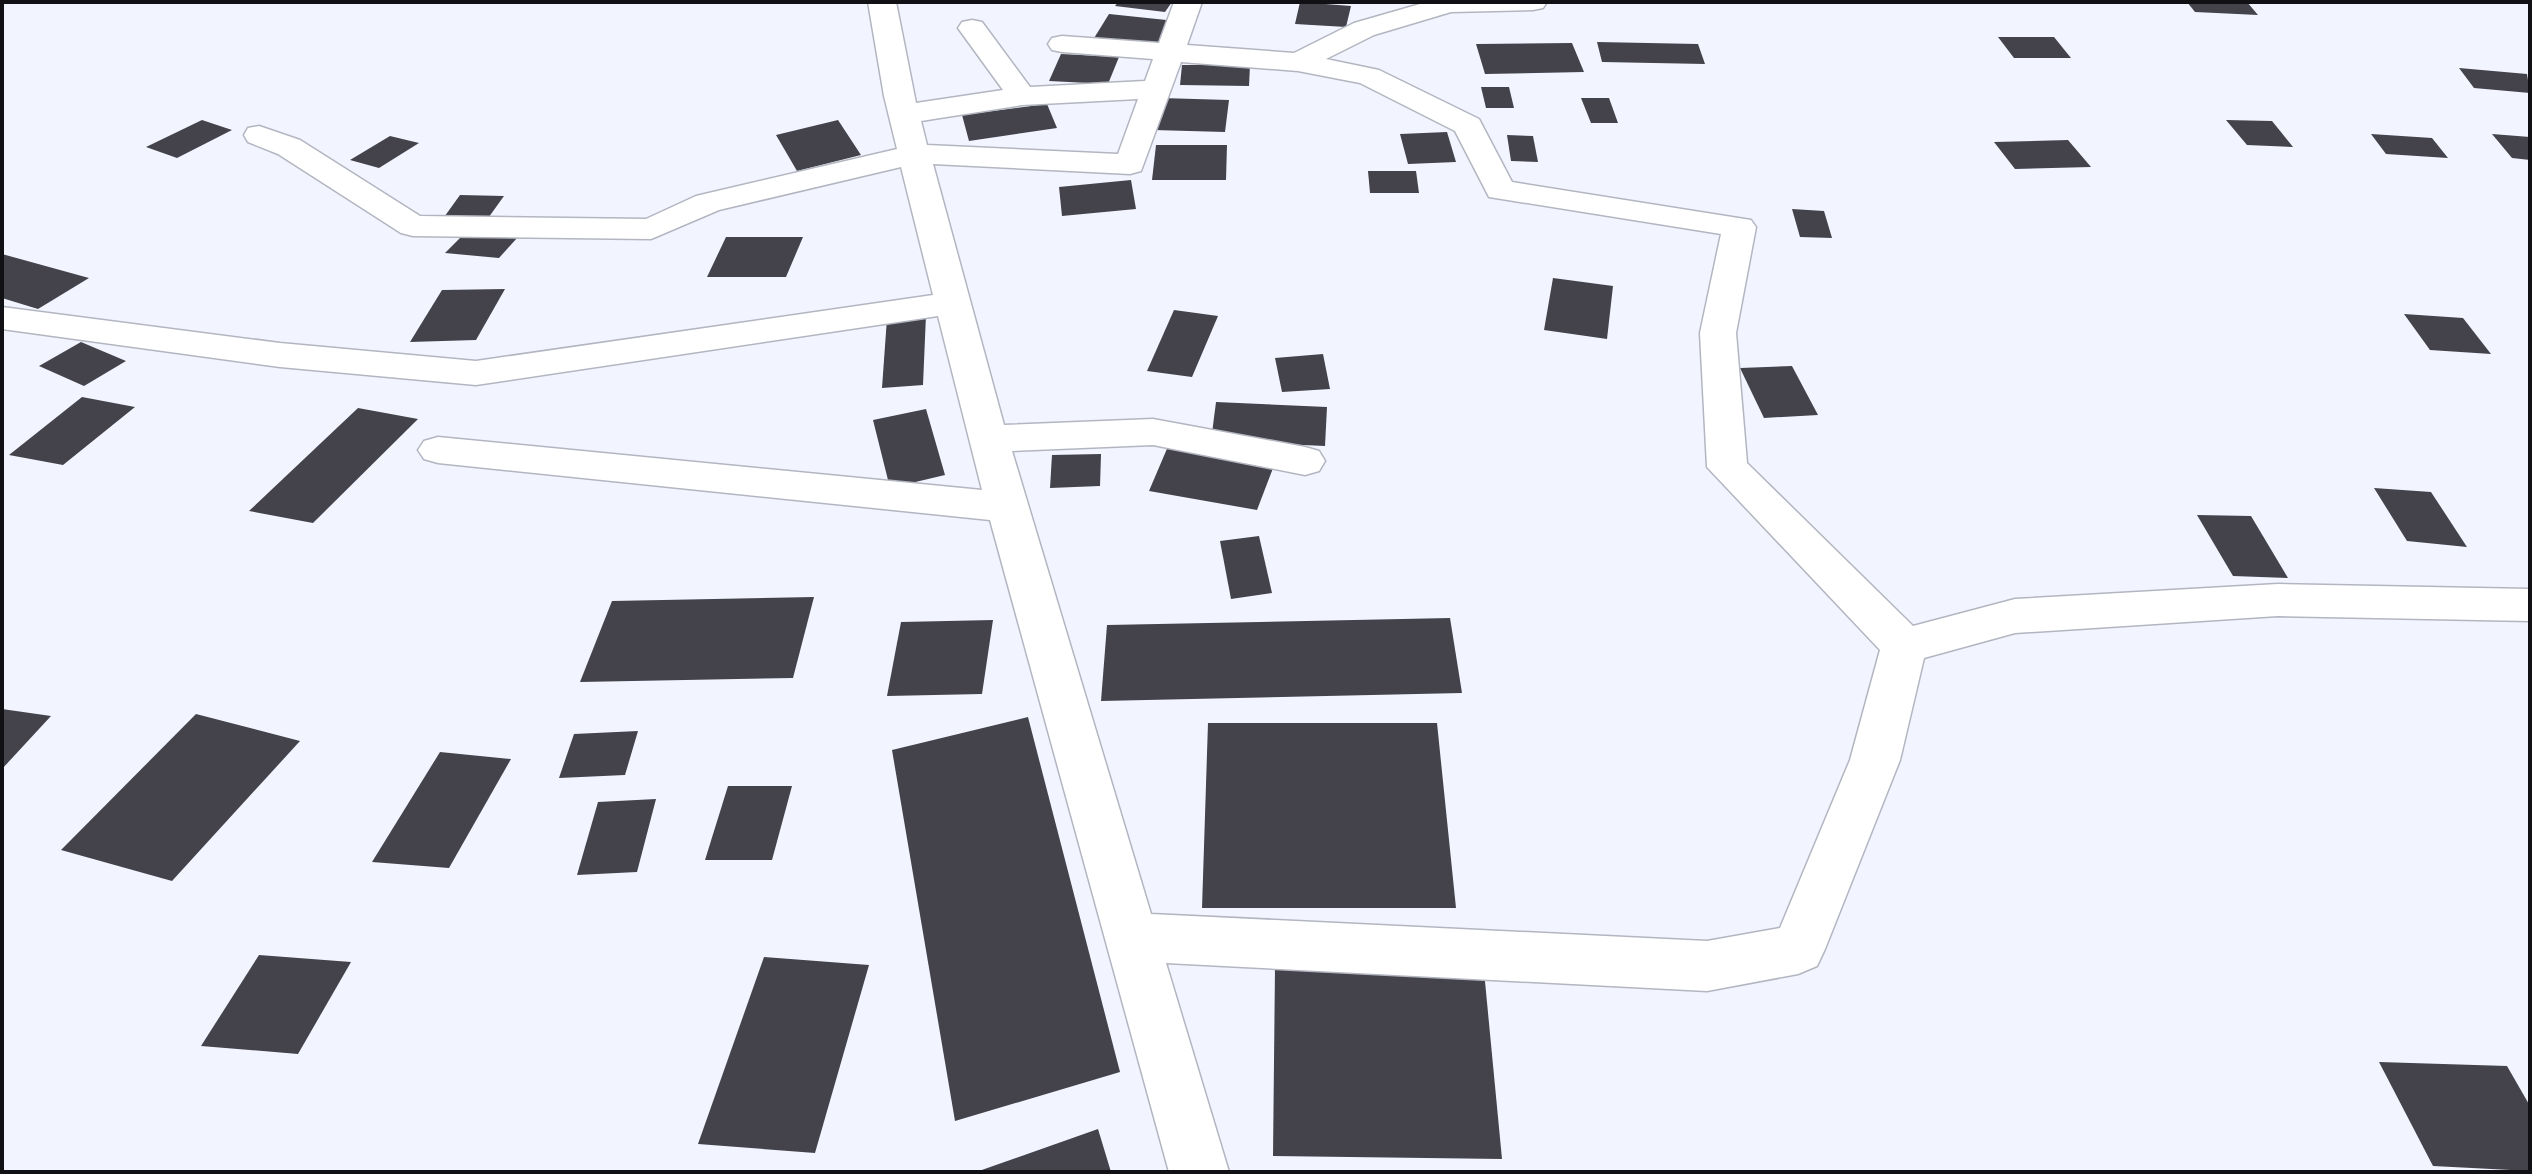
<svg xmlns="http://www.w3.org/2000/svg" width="2532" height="1174" font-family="'Public Sans',sans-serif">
  <rect width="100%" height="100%" fill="#f2f5ff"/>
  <!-- building -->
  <g fill="#44434b">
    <path d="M 1118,2 L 1172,2 L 1165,12 L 1115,6 Z"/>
    <path d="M 1300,2 L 1351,6 L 1346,27 L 1295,24 Z"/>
    <path d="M 2187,2 L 2247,2 L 2258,15 L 2195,12 Z"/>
    <path d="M 1109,14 L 1176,21 L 1159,50 L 1091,43 Z"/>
    <path d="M 1998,37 L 2054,37 L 2071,58 L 2014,58 Z"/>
    <path d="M 1597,42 L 1698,44 L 1705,64 L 1602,62 Z"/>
    <path d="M 1572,43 L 1584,72 L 1485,74 L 1476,44 Z"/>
    <path d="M 1061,54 L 1119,57 L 1108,84 L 1049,81 Z"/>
    <path d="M 1182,65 L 1250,65 L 1249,86 L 1180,85 Z"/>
    <path d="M 2459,68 L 2527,74 L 2530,93 L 2474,88 Z"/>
    <path d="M 1481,87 L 1509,87 L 1514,108 L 1486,108 Z"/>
    <path d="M 1161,98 L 1229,100 L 1225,132 L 1153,130 Z"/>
    <path d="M 1581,98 L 1609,98 L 1618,123 L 1591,123 Z"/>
    <path d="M 1047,104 L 1057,128 L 969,141 L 962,115 Z"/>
    <path d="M 202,120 L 232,130 L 177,158 L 146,147 Z"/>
    <path d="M 838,120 L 861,155 L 797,171 L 776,135 Z"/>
    <path d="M 2226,120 L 2272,121 L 2293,147 L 2247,145 Z"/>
    <path d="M 1447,132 L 1456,162 L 1408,164 L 1400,134 Z"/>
    <path d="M 2371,134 L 2432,138 L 2448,158 L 2386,154 Z"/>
    <path d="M 2492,134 L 2530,137 L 2530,160 L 2512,158 Z"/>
    <path d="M 1507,135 L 1533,136 L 1538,162 L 1511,161 Z"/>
    <path d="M 390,136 L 419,143 L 379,168 L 350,160 Z"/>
    <path d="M 2068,140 L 2091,167 L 2015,169 L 1994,142 Z"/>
    <path d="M 1156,145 L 1227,145 L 1226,180 L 1152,180 Z"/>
    <path d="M 1368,171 L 1416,171 L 1419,193 L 1370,193 Z"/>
    <path d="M 1131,180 L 1136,209 L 1062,216 L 1059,187 Z"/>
    <path d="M 460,195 L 504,196 L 486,221 L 442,220 Z"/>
    <path d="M 1792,209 L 1824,211 L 1832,238 L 1800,237 Z"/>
    <path d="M 466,232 L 518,237 L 499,258 L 445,253 Z"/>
    <path d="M 726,237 L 803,237 L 786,277 L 707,277 Z"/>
    <path d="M 2,254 L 89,278 L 38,309 L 2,298 Z"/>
    <path d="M 1553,278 L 1613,286 L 1607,339 L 1544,330 Z"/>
    <path d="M 505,289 L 476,340 L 410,342 L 442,290 Z"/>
    <path d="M 1174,310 L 1218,316 L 1192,377 L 1147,371 Z"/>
    <path d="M 2404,314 L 2463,318 L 2491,354 L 2430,350 Z"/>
    <path d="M 926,315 L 923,385 L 882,388 L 887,318 Z"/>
    <path d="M 81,342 L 126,361 L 84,386 L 39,366 Z"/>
    <path d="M 1323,354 L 1330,389 L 1282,392 L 1275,358 Z"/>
    <path d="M 1792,366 L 1818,415 L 1764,418 L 1740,368 Z"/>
    <path d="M 82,397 L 135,407 L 63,465 L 9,455 Z"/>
    <path d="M 1216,402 L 1327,407 L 1325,446 L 1211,441 Z"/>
    <path d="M 358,408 L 418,419 L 313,523 L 249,511 Z"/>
    <path d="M 926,409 L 945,475 L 890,488 L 873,420 Z"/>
    <path d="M 1169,444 L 1275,463 L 1257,510 L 1149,491 Z"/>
    <path d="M 1101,454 L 1100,486 L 1050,488 L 1052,455 Z"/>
    <path d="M 2374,488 L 2431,492 L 2467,547 L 2407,541 Z"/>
    <path d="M 2197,515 L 2251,516 L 2288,578 L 2233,576 Z"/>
    <path d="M 1259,536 L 1272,593 L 1231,599 L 1220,541 Z"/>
    <path d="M 814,597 L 793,678 L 580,682 L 612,601 Z"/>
    <path d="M 1450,618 L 1462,693 L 1101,701 L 1107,625 Z"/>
    <path d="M 993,620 L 982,694 L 887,696 L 901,622 Z"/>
    <path d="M 2,709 L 51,716 L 2,769 Z"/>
    <path d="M 196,714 L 300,741 L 172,881 L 61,850 Z"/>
    <path d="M 1028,717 L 1120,1072 L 955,1121 L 892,750 Z"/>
    <path d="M 1208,723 L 1437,723 L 1456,908 L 1202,908 Z"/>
    <path d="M 638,731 L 625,775 L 559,778 L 574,734 Z"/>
    <path d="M 440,752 L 511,759 L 449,868 L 372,862 Z"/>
    <path d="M 728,786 L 792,786 L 772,860 L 705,860 Z"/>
    <path d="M 656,799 L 637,872 L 577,875 L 598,802 Z"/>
    <path d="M 259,955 L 351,962 L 298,1054 L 201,1046 Z"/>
    <path d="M 764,957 L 869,965 L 815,1153 L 698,1144 Z"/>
    <path d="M 1275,968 L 1484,971 L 1502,1159 L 1273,1156 Z"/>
    <path d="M 2379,1062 L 2507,1066 L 2530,1106 L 2530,1171 L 2433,1166 Z"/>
    <path d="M 1098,1129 L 1111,1172 L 976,1172 Z"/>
  </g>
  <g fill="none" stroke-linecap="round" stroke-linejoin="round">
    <!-- minor casing -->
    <g stroke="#b3b6c0" stroke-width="3">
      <path id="minor" d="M 868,2 L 896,2 L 916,103 L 1003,90 L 958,28 L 962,22 L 972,20 L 982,22 L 1030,87 L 1145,81 L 1153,59 L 1062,52 L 1052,50 L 1048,44 L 1052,38 L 1062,36 L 1159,43 L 1174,2 L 1202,2 L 1187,45 L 1294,53 L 1354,23 L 1427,2 L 1547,2 L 1543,8 L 1533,10 L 1451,12 L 1374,35 L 1326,59 L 1379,70 L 1479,119 L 1512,182 L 1751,220 L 1756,227 L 1736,333 L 1747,463 L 1913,626 L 2015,599 L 2278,584 L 2530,589 L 2530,621 L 2278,616 L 2015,633 L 1924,658 L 1900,760 L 1825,949 L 1817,966 L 1798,974 L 1707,991 L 1166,963 L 1229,1172 L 1169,1172 L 990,520 L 438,463 L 424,459 L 418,450 L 424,441 L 438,437 L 982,490 L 938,316 L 476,385 L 280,367 L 2,329 L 2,307 L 280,343 L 476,361 L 933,295 L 901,167 L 719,210 L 651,239 L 413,236 L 401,233 L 278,154 L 248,142 L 244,135 L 248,128 L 259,126 L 300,140 L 420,216 L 646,219 L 696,196 L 897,149 L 884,96 ZM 1181,62 L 1298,71 L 1360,83 L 1455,131 L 1489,197 L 1721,234 L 1700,333 L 1707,467 L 1880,650 L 1850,760 L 1780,928 L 1707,941 L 1151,914 L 1012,451 L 1153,445 L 1305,475 L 1319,471 L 1325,461 L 1319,451 L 1305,447 L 1153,419 L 1004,425 L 933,164 L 1130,174 L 1141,171 ZM 1138,99 L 1118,154 L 927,145 L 921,121 L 1022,105 Z"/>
    </g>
    <!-- minor -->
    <use href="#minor" fill="#fff" fill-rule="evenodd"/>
  </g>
  <!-- border -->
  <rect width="2532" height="1174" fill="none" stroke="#111115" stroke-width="8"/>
</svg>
